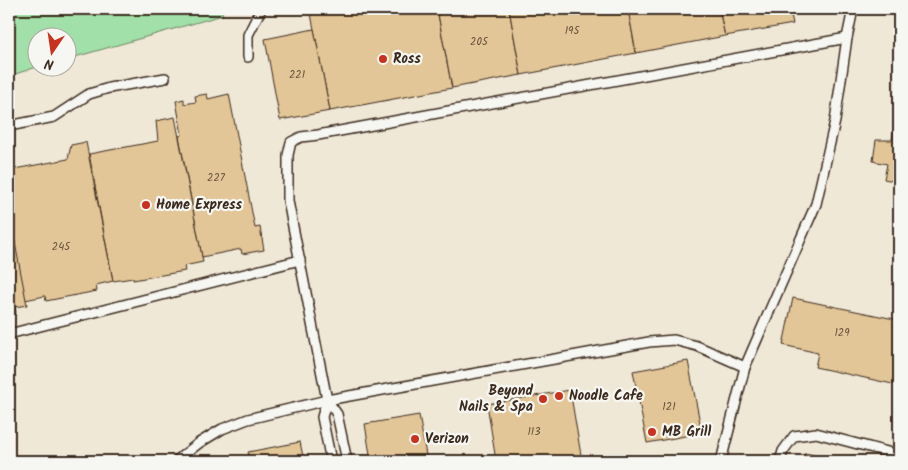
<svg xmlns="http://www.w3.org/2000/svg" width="908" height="470" font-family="Kalam,sans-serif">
  <rect width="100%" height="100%" fill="#f6f6f2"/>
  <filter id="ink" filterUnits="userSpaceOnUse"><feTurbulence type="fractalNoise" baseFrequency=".02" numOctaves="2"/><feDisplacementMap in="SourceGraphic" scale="10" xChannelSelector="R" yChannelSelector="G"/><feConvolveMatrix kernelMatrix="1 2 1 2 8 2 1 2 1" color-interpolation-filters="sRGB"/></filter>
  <g filter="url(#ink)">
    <!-- built -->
    <path fill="#f0e8d7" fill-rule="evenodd" d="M 9,9 L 899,9 L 899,461 L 9,461 ZM 38,38 L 68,38 L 68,68 L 38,68 Z"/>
    <!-- green -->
    <path fill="#a1e0a8" stroke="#6e8563" d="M 9,9 L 221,9 L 223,15 L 68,59 L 68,38 L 38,38 L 37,67 L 9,76 Z"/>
    <!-- building -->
    <g fill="#e3c697" stroke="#3b2a1e">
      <path d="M 310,9 L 437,9 L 452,88 L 330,111 Z"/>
      <path d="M 437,9 L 509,9 L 521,75 L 452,88 Z"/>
      <path d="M 509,9 L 628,9 L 636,53 L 521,75 Z"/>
      <path d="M 628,9 L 719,9 L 725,36 L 636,53 Z"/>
      <path d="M 719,9 L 790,9 L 793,24 L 725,36 Z"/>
      <path d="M 314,29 L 330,111 L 280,120 L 265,39 Z"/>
      <path d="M 207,94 L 208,99 L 229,94 L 255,228 L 260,227 L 264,250 L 242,254 L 241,249 L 202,257 L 179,136 L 182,135 L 176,101 L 184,99 L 184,104 L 196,102 L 195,96 Z"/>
      <path d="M 175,117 L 203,262 L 184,266 L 185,271 L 133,280 L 133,278 L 113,281 L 89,154 L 158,141 L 156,121 Z"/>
      <path d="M 895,120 L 899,121 L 899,182 L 884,179 L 887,164 L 873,161 L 876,140 L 892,140 Z"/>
      <path d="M 86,142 L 113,281 L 96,285 L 97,291 L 46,301 L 45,296 L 25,300 L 9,212 L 9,170 L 68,159 L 71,145 Z"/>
      <path d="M 9,212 L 27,305 L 15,307 L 16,313 L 9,314 Z"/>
      <path d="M 793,298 L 899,320 L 899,375 L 897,385 L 815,367 L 818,353 L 783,345 Z"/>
      <path d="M 688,361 L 702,433 L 647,443 L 633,371 Z"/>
      <path d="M 570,390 L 582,461 L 496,461 L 487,404 Z"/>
      <path d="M 419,415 L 427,461 L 371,461 L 365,424 Z"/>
      <path d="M 300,442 L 304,461 L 250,461 L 248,452 Z"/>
      <path d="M 805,453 L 843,461 L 803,461 Z"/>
    </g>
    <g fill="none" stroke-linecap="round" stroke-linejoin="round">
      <!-- service casing -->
      <g stroke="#3b2a1e" stroke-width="12">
        <g id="service">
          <path d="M 248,57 L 248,35 L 261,9"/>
          <path d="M 9,126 L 54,117 L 89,94 L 109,88 L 165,78"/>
          <path d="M 9,334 L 300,260"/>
          <path d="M 327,400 L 337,414 L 347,461"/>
          <path d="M 176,461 L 199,443 L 222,429 L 248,419 L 327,400 L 649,342 L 674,340 L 697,346 L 745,367"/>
          <path d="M 331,461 L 322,417 L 327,400 L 288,201 L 288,155 L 291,142 L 301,137 L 318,135 L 847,38"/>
          <path d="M 721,461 L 745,367 L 816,204 L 835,121 L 847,38 L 853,9"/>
          <path d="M 780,461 L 783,451 L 794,436 L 816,433 L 899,455"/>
        </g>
      </g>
      <!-- service -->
      <use href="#service" stroke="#f6f6f2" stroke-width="9"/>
    </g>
  </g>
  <!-- markers -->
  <g fill="#c8321e" stroke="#f6f6f2" stroke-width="2">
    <circle cx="383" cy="59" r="5"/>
    <circle cx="146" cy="205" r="5"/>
    <circle cx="559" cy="396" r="5"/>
    <circle cx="543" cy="399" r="5"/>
    <circle cx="652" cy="432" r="5"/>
    <circle cx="415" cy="439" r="5"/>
  </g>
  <g text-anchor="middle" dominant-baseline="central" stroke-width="4.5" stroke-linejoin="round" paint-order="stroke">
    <!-- number labels -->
    <g font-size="11" fill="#65513c">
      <text x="572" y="31">195</text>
      <text x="479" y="42">205</text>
      <text x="297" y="75">221</text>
      <text x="216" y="178">227</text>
      <text x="61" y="247">245</text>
      <text x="842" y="333">129</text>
      <text x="669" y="407">121</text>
      <text x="534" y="432">113</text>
    </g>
    <!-- poi labels -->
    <g font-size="14" font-weight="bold" fill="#3b2a1e" stroke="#f6f6f2" text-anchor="start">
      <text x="393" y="59">Ross</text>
      <text x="156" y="205">Home Express</text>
      <text x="533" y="391" text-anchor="end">Beyond<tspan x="533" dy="16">Nails &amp; Spa</tspan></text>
      <text x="569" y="396">Noodle Cafe</text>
      <text x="662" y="432">MB Grill</text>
      <text x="425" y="439">Verizon</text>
    </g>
  </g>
  <!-- margin -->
  <rect width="908" height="470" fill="none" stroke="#f6f6f2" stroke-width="30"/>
  <rect x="15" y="15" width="878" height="440" fill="none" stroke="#3b2a1e" stroke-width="2" filter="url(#ink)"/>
  <!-- north arrow -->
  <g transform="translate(52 52) rotate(193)"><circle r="24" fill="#f6f6f2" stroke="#aba49d"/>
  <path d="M0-4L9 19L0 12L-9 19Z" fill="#c8321e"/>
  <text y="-8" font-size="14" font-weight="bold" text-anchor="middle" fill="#3b2a1e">N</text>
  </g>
</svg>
